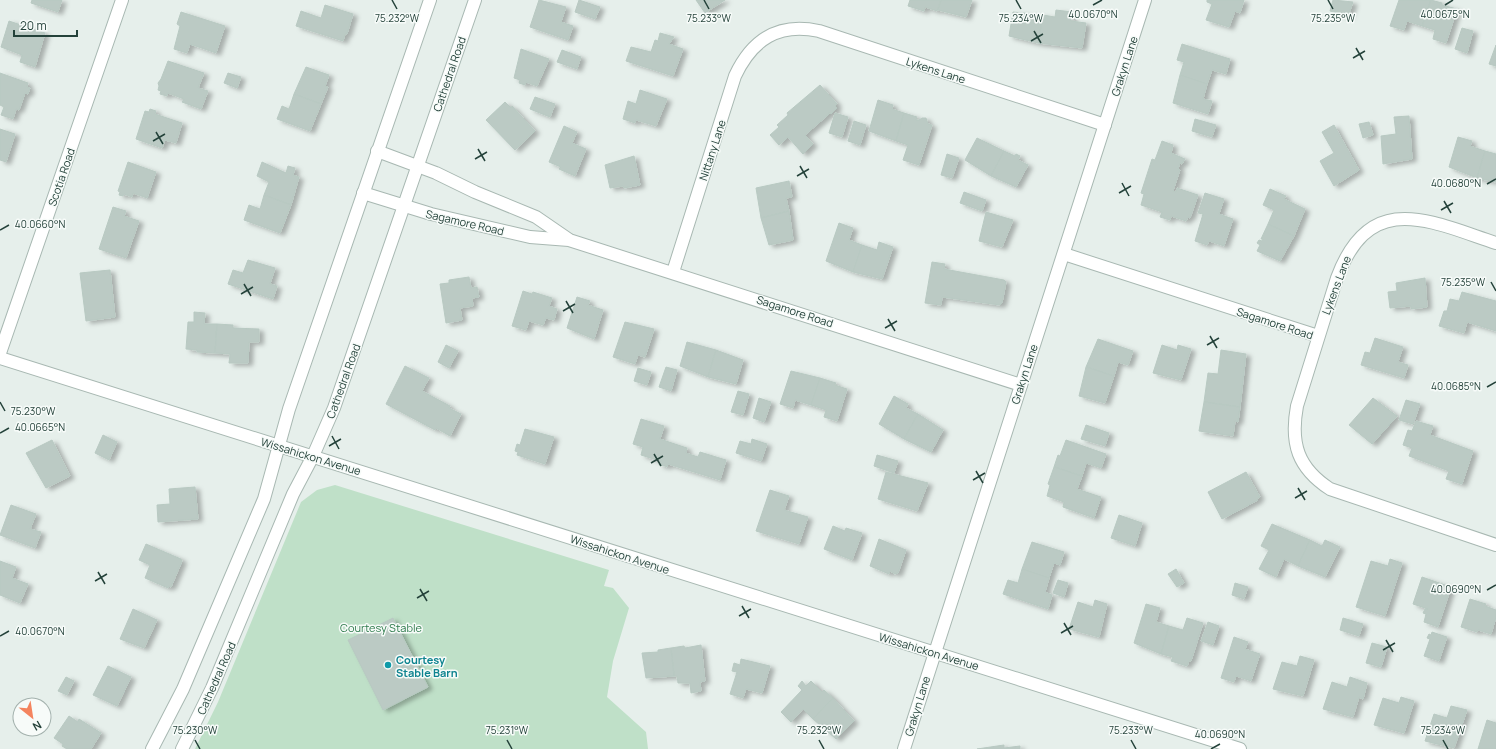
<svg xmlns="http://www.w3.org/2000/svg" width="1496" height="749" font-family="Manrope,sans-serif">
  <defs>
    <filter id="shadow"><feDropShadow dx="4.5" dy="2.5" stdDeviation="2" flood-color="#0004"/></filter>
  </defs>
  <rect width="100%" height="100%" fill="#e6efeb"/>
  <!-- green -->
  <path fill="#bfe0c8" d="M 335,485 L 609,570 L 604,586 L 613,588 L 629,608 L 613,661 L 607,697 L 646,732 L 648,749 L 195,749 L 218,702 L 301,502 L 317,490 Z"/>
  <!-- building -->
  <g fill="#bbcac4" stroke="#b8c9c2" filter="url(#shadow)">
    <path d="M 32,0 L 62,0 L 58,12 L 31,3 Z"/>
    <path d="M 539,0 L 566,7 L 561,22 L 573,26 L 568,40 L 530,27 Z"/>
    <path d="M 579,0 L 600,7 L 595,19 L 575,12 Z"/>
    <path d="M 696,0 L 725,0 L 705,13 Z"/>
    <path d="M 910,0 L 941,0 L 937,11 L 925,7 L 924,11 L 908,6 Z"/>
    <path d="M 941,0 L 972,0 L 966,17 L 938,10 Z"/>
    <path d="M 1207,0 L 1244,0 L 1240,13 L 1235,11 L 1229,27 L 1206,20 L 1212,4 L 1207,2 Z"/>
    <path d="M 1333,0 L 1353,2 L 1348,16 L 1330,11 Z"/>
    <path d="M 1399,0 L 1431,0 L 1422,26 L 1407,21 L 1404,30 L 1390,26 Z"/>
    <path d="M 1431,0 L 1442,3 L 1442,5 L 1457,9 L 1446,43 L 1433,39 L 1435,30 L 1422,26 Z"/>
    <path d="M 325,5 L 353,14 L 347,34 L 345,34 L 343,41 L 296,26 L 301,11 L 321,18 Z"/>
    <path d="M 1056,10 L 1072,12 L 1071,21 L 1086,23 L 1082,48 L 1038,43 L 1043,15 L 1055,17 Z"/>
    <path d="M 181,12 L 225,26 L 216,53 L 190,44 L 187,53 L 174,49 L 180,26 L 177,24 Z"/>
    <path d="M 1013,12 L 1043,15 L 1038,43 L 1009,36 Z"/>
    <path d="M 9,21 L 45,33 L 35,67 L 20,62 L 22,55 L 1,47 Z"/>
    <path d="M 1462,28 L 1473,31 L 1467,53 L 1455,49 Z"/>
    <path d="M 660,33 L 674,37 L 669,44 L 683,49 L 673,76 L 626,61 L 631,47 L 651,52 L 655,40 L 658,41 Z"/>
    <path d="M 1182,44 L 1230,59 L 1226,74 L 1212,70 L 1207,84 L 1180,75 L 1184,62 L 1177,60 Z"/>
    <path d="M 1496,45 L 1496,66 L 1489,64 Z"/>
    <path d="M 521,49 L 549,59 L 537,86 L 526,82 L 525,85 L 519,83 L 520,80 L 514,78 Z"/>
    <path d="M 562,50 L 581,57 L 577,69 L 557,62 Z"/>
    <path d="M 168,61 L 204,73 L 198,88 L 208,91 L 201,109 L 182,102 L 184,99 L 168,93 L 167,96 L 160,94 L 161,91 L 158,90 L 159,86 L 158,83 L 161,79 Z"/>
    <path d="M 306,67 L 329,75 L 325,86 L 328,87 L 321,104 L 294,94 Z"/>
    <path d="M 0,73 L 28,83 L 27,87 L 30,88 L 28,94 L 25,93 L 19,110 L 16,109 L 13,119 L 1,115 L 4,107 L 0,105 Z"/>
    <path d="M 228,73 L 241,77 L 237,88 L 224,83 Z"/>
    <path d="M 1180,75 L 1207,84 L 1203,99 L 1212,101 L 1208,114 L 1173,103 Z"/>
    <path d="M 820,85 L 837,104 L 835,106 L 837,108 L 831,114 L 829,112 L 829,114 L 805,135 L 813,144 L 803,154 L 788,137 L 779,145 L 770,135 L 779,127 L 777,125 L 788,115 L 787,113 Z"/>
    <path d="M 640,90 L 667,99 L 656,126 L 636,120 L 635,123 L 623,119 L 628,101 L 636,104 Z"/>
    <path d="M 294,94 L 321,104 L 310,131 L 277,119 L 282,106 L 289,109 Z"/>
    <path d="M 535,97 L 555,104 L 550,117 L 530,109 Z"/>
    <path d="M 878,100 L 893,105 L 892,109 L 904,113 L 896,141 L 869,131 Z"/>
    <path d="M 505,102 L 511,108 L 512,106 L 535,131 L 515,150 L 486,120 Z"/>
    <path d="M 150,109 L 156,111 L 155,114 L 182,123 L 176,143 L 165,140 L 162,148 L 136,139 L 145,111 L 149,112 Z"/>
    <path d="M 835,113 L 848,117 L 842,137 L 829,133 Z"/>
    <path d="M 904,113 L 917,117 L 916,120 L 919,120 L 922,118 L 926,118 L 928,124 L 932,125 L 919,165 L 903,160 L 908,145 L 896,141 Z"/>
    <path d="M 1409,116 L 1412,159 L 1383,164 L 1381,136 L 1396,134 L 1394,117 Z"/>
    <path d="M 1195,119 L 1216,125 L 1212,137 L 1192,131 Z"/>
    <path d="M 854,121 L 866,125 L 860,145 L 848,141 Z"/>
    <path d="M 1369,122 L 1373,135 L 1363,138 L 1359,124 Z"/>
    <path d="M 1334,125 L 1359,170 L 1334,186 L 1320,161 L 1334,153 L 1322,132 Z"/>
    <path d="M 564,126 L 577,132 L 572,143 L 586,149 L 575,176 L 559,169 L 561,167 L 549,162 Z"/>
    <path d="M 0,129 L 15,134 L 6,162 L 0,160 Z"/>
    <path d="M 1458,137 L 1472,141 L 1470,146 L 1485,151 L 1477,178 L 1449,167 Z"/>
    <path d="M 977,138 L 1004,151 L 991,176 L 965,160 Z"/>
    <path d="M 1162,141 L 1173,145 L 1171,153 L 1185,159 L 1182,164 L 1180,163 L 1178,169 L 1180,170 L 1173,191 L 1176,192 L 1177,188 L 1198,195 L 1190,218 L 1188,217 L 1186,221 L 1171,216 L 1170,220 L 1160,217 L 1162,212 L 1141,205 L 1144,194 L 1141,193 L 1152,159 L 1155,160 Z"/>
    <path d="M 1004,151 L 1015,156 L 1016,154 L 1020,156 L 1018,160 L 1028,165 L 1016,187 L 991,176 Z"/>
    <path d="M 1485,151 L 1496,154 L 1496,182 L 1477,178 Z"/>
    <path d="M 947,154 L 959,158 L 952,178 L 941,175 Z"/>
    <path d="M 634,156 L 640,185 L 624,188 L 623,186 L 610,188 L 605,165 Z"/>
    <path d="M 128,162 L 156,172 L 147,198 L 133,193 L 132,197 L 124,194 L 123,196 L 119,195 L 120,192 L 118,191 Z"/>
    <path d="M 262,162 L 286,173 L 288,166 L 295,168 L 293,175 L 299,177 L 291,205 L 264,195 L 269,182 L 257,176 Z"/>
    <path d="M 789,181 L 792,197 L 786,198 L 789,211 L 761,218 L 756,188 Z"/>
    <path d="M 1270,189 L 1286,196 L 1284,199 L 1305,209 L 1294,236 L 1268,224 L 1274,210 L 1263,205 Z"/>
    <path d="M 964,192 L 986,200 L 982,211 L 960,203 Z"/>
    <path d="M 1205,193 L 1224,199 L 1219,214 L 1233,219 L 1224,246 L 1209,241 L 1207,245 L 1195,241 L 1203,214 L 1198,213 Z"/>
    <path d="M 264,195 L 291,205 L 280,233 L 244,220 L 249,205 L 260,209 Z"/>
    <path d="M 113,207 L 126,211 L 124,216 L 139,221 L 126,258 L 99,249 Z"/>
    <path d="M 789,211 L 793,240 L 769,245 L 761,218 Z"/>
    <path d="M 986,212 L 1013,220 L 1002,247 L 979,241 Z"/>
    <path d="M 839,223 L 853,228 L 849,240 L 862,245 L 853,272 L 826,261 Z"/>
    <path d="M 1268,224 L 1294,236 L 1280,261 L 1257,251 L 1260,245 L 1257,243 L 1259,240 L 1262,241 L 1263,239 L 1261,239 Z"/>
    <path d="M 879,242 L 893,247 L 882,279 L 853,272 L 862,245 L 877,250 Z"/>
    <path d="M 248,260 L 275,268 L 270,284 L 277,286 L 273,299 L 228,284 L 233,270 L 243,273 Z"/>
    <path d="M 932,262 L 945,264 L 944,269 L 1004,280 L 1006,282 L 1002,303 L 1000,305 L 942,297 L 941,305 L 925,303 Z"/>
    <path d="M 110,270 L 115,317 L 86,321 L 80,273 Z"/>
    <path d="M 469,277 L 471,288 L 477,287 L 479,297 L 472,298 L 473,306 L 460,308 L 462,320 L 446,323 L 440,284 L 449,283 L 449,280 Z"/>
    <path d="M 1425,278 L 1427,307 L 1411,309 L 1411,306 L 1390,308 L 1388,292 L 1397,291 L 1396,283 Z"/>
    <path d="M 523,291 L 532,294 L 533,292 L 552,298 L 549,306 L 557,309 L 554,320 L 546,318 L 543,325 L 529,321 L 526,330 L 512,326 Z"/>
    <path d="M 1462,292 L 1496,301 L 1496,331 L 1467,322 L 1464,333 L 1439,326 L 1444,311 L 1447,311 L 1450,299 L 1459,301 Z"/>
    <path d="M 577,297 L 590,301 L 588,305 L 603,310 L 594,339 L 567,328 Z"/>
    <path d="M 194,312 L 205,313 L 204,324 L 217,324 L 215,353 L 197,352 L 197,350 L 186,349 L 188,322 L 194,322 Z"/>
    <path d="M 625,322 L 654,329 L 645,357 L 638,355 L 635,364 L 613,357 Z"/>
    <path d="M 217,324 L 233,325 L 233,328 L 259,329 L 259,342 L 249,342 L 248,363 L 229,363 L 230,354 L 215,353 Z"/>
    <path d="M 1375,338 L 1403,347 L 1398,362 L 1408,365 L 1404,378 L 1361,365 L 1365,352 L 1370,353 Z"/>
    <path d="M 1098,339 L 1133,351 L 1128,365 L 1118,362 L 1114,376 L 1086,367 Z"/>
    <path d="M 687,342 L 716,350 L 708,377 L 680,366 Z"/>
    <path d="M 446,345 L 458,351 L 449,368 L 438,362 Z"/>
    <path d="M 1162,345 L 1177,350 L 1178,345 L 1191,349 L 1181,380 L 1153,373 Z"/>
    <path d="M 716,350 L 743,360 L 736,384 L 708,377 Z"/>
    <path d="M 1221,350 L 1246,354 L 1240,407 L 1204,402 L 1208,373 L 1218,374 Z"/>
    <path d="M 405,366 L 429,378 L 422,391 L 450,406 L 449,408 L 461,414 L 450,436 L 436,428 L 435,430 L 386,404 Z"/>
    <path d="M 666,367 L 677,370 L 671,391 L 659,387 Z"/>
    <path d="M 1086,367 L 1114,376 L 1105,403 L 1079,396 Z"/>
    <path d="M 638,368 L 651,372 L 647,385 L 634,381 Z"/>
    <path d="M 791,371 L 820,378 L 811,405 L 795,400 L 793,408 L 780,404 Z"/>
    <path d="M 820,378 L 836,383 L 835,385 L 847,389 L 837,421 L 824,417 L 826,410 L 811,405 Z"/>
    <path d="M 738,391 L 749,394 L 743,415 L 731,412 Z"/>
    <path d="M 894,396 L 908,404 L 906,408 L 918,414 L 904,439 L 879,424 Z"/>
    <path d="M 759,398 L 771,402 L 764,422 L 753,418 Z"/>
    <path d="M 1373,398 L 1397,416 L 1372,444 L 1349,425 Z"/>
    <path d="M 1406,400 L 1420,404 L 1413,424 L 1399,420 Z"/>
    <path d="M 1204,402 L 1240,407 L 1238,422 L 1235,421 L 1233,436 L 1199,431 Z"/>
    <path d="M 918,414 L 943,430 L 931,452 L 904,439 Z"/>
    <path d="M 641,419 L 664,426 L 660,439 L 687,448 L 686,453 L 698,457 L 700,452 L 726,460 L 720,480 L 668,464 L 667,467 L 665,466 L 659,465 L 660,461 L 641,455 L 643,447 L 633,444 Z"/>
    <path d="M 1416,421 L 1433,426 L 1430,435 L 1473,451 L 1462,484 L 1446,479 L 1449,471 L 1409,456 L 1412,448 L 1403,445 L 1408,430 L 1412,431 Z"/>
    <path d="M 1086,425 L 1109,433 L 1105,446 L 1081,439 Z"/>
    <path d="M 525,429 L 554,437 L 545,464 L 517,455 L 518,452 L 515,451 L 517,444 L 520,445 Z"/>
    <path d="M 103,435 L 117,442 L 109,460 L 95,453 Z"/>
    <path d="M 752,439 L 767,444 L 761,461 L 736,453 L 740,441 L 751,444 Z"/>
    <path d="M 52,440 L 70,476 L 46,488 L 26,453 Z"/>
    <path d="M 1066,440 L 1106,454 L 1101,468 L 1086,463 L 1082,476 L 1054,467 L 1058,455 L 1060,456 Z"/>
    <path d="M 877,455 L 898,461 L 894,473 L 874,466 Z"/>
    <path d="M 1054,467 L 1082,476 L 1077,489 L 1101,497 L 1094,518 L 1063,507 L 1064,502 L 1047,496 L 1050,485 L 1048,484 Z"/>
    <path d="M 886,472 L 928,483 L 917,511 L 878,499 Z"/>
    <path d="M 1246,472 L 1260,497 L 1257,499 L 1258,500 L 1222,519 L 1208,492 Z"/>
    <path d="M 195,487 L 198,519 L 158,522 L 157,505 L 170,504 L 169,489 Z"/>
    <path d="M 770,490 L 789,496 L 784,510 L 808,517 L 799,544 L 756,531 Z"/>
    <path d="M 11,505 L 36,514 L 30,529 L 41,532 L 35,548 L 0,535 Z"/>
    <path d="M 1119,515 L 1142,523 L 1135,546 L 1111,538 Z"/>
    <path d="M 1272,524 L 1310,540 L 1298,566 L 1284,559 L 1276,577 L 1259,569 L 1269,550 L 1261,546 Z"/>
    <path d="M 833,526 L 845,531 L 846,528 L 862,533 L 852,560 L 824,549 Z"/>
    <path d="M 879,539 L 906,550 L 898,573 L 895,574 L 890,571 L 889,574 L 870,566 Z"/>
    <path d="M 1310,540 L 1322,546 L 1325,540 L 1340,547 L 1325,577 L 1298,566 Z"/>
    <path d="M 1032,542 L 1064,552 L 1060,565 L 1054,563 L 1049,578 L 1022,569 Z"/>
    <path d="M 146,544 L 181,559 L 182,561 L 171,587 L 169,586 L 168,588 L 145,578 L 150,565 L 139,560 Z"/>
    <path d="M 1390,559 L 1402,563 L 1385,616 L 1356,607 L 1371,561 L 1388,566 Z"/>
    <path d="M 0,561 L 16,567 L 12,578 L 28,584 L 20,603 L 0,595 Z"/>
    <path d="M 1022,569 L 1049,578 L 1045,592 L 1052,595 L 1048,609 L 1003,594 L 1008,580 L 1018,583 Z"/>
    <path d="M 1176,569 L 1184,583 L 1177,587 L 1168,574 Z"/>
    <path d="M 1422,577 L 1451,587 L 1438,627 L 1424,622 L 1426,614 L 1423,613 L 1425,609 L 1428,609 L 1413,604 Z"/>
    <path d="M 1058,580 L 1068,583 L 1064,597 L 1053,593 Z"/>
    <path d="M 1235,583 L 1248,587 L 1244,599 L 1232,595 Z"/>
    <path d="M 1470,599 L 1486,604 L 1485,606 L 1496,610 L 1496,617 L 1491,634 L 1478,630 L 1477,632 L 1461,627 Z"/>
    <path d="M 1095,600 L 1107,604 L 1099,637 L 1069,629 L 1078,602 L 1093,607 Z"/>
    <path d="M 1146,604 L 1160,608 L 1156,622 L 1169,626 L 1161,654 L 1134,643 Z"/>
    <path d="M 133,609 L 157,620 L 144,648 L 120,639 Z"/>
    <path d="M 393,618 L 428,687 L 383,710 L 348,640 Z"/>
    <path d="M 1187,618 L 1203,623 L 1191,661 L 1189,661 L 1187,666 L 1171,661 L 1173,657 L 1161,654 L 1169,626 L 1183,630 Z"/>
    <path d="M 1343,618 L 1363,624 L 1359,636 L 1340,630 Z"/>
    <path d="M 1208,622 L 1219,626 L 1213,645 L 1201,641 Z"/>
    <path d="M 1432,632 L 1447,637 L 1439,661 L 1424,656 L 1430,639 L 1427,638 L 1429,634 L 1431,635 Z"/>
    <path d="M 1234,637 L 1248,642 L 1245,649 L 1260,654 L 1251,681 L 1236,676 L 1234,682 L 1221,678 Z"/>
    <path d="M 1372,643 L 1387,647 L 1381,667 L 1366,663 Z"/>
    <path d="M 701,645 L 705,681 L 700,682 L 701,691 L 691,693 L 690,683 L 678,683 L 677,676 L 674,676 L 671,648 L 684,646 L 685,648 Z"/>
    <path d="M 671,648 L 674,676 L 646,678 L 642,653 L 658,652 L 658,650 Z"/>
    <path d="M 1300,656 L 1314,660 L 1303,696 L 1273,689 L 1282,662 L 1297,666 Z"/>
    <path d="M 741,659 L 770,666 L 762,693 L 746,689 L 743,698 L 730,694 L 737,672 L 732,671 L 734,663 L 740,665 Z"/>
    <path d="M 108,666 L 131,677 L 117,706 L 93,695 Z"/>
    <path d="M 66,677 L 74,681 L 67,695 L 58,691 Z"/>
    <path d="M 1350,677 L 1367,683 L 1363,699 L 1359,697 L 1353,717 L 1323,709 L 1332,682 L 1347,687 Z"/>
    <path d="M 802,681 L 806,686 L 811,681 L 822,692 L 824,690 L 833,698 L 813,719 L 803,709 L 791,722 L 781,712 L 802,690 L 798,686 Z"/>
    <path d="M 1401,697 L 1414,701 L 1404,733 L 1374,725 L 1383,698 L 1399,703 Z"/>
    <path d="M 833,698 L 854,721 L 836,739 L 813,719 Z"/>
    <path d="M 1451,706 L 1467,710 L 1454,748 L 1425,741 L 1434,714 L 1447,718 Z"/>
    <path d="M 69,716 L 78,722 L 79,719 L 101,733 L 91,749 L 67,749 L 62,746 L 63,744 L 54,738 Z"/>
    <path d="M 1487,720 L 1496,723 L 1496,749 L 1478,749 Z"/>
    <path d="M 1004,745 L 1004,748 L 1020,746 L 1020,749 L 977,749 Z"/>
  </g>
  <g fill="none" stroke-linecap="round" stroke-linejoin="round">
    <!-- minor casing -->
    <g stroke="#a8b8b2" stroke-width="14">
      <g id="minor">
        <path d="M 377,151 L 436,173 L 475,192 L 536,217 L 568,239"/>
        <path d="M 363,193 L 431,214 L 530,237 L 569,240 L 1021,385"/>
        <path d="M 1496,243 C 1429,221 1370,189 1337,278 L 1297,406 C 1290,444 1298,468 1330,489 L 1496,545"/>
        <path d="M 1064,254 L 1318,336"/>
        <path d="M 673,272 L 735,76 C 752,40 778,22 819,31 L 1105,125"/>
        <path d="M 0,353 L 122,0"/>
        <path d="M 0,358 L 1240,749"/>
        <path d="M 152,749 L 183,689 L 264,499 L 289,409 L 430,0"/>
        <path d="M 182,749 L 212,688 L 293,494 L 313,456 L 334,408 L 475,0"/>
        <path d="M 904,749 L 1145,0"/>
      </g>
    </g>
    <!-- minor -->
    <use href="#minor" stroke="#fff" stroke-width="12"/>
  </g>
  <!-- ticks -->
  <path fill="none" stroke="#24423a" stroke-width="1.5" d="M 392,0 L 397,9M 704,0 L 709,9M 1016,0 L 1021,9M 1328,0 L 1333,9M 1093,5 L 1102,0M 1445,5 L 1453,0M 1034,31 L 1041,43M 1031,41 L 1043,34M 1356,48 L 1363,60M 1353,58 L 1365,51M 156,132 L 163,144M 153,141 L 165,134M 478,149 L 485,161M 475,159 L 487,152M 800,166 L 807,178M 797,176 L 809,169M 1122,183 L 1129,196M 1487,184 L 1496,179M 1119,193 L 1131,186M 1444,201 L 1451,213M 1441,210 L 1453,203M 0,230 L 9,225M 1491,282 L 1496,291M 244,284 L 251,296M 241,294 L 253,287M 566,301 L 573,313M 563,311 L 575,304M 888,319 L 895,331M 885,328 L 897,321M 1210,336 L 1217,348M 1207,345 L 1219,338M 1487,387 L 1496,382M 0,402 L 5,411M 0,433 L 9,428M 332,436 L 339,449M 329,446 L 341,439M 654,454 L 661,466M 651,463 L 663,456M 976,471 L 983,483M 973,480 L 985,473M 1298,488 L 1305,500M 1295,498 L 1307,491M 98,572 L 105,584M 95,581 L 107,574M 420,589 L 427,601M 1487,590 L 1496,585M 417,598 L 429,591M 742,606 L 749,618M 739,616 L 751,609M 1064,623 L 1071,635M 1061,633 L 1073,626M 0,636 L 9,631M 1386,640 L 1393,652M 1383,650 L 1395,643M 195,740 L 200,749M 507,740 L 512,749M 819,740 L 824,749M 1131,740 L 1136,749M 1443,740 L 1448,749M 1211,749 L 1220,744"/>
  <!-- markers -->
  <circle fill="#0f9aa8" stroke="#f7fbf9" stroke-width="1.5" cx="388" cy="665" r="4"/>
  <g text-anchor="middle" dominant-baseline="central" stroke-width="3" stroke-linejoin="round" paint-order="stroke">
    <!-- street labels -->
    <g font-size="11" fill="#24423a" stroke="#f7fbf9">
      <text transform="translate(1124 66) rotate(-72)">Grakyn Lane</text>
      <text transform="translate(936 70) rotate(18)">Lykens Lane</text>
      <text transform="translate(449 74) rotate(-71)">Cathedral Road</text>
      <text transform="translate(712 150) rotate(-72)">Nittany Lane</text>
      <text transform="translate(61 177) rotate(-71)">Scotia Road</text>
      <text transform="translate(465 222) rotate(13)">Sagamore Road</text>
      <text transform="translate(1336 285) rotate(-69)">Lykens Lane</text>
      <text transform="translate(795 311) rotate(18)">Sagamore Road</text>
      <text transform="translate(1275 323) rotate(18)">Sagamore Road</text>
      <text transform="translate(1024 374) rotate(-72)">Grakyn Lane</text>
      <text transform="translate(343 381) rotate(-70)">Cathedral Road</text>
      <text transform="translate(311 456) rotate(17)">Wissahickon Avenue</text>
      <text transform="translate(620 554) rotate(18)">Wissahickon Avenue</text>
      <text transform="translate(929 651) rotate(17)">Wissahickon Avenue</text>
      <text transform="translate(216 678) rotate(-66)">Cathedral Road</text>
      <text transform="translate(917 706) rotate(-73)">Grakyn Lane</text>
    </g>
    <!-- park labels -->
    <g font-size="11" fill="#2d7a4b" stroke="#f7fbf9">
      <text x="381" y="627">Courtesy Stable</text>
    </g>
    <!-- culture labels -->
    <g font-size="11" font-weight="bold" fill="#0d838f" stroke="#f7fbf9" text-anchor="start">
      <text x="396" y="659">Courtesy<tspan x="396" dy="13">Stable Barn</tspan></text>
    </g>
  </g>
  <g font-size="10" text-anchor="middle" fill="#24423a" stroke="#f7fbf9" stroke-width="3" stroke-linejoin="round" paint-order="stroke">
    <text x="1445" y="18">40.0675°N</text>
    <text x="1093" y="18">40.0670°N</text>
    <text x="397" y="22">75.232°W</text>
    <text x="709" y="22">75.233°W</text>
    <text x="1021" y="22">75.234°W</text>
    <text x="1333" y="22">75.235°W</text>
    <text x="1456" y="187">40.0680°N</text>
    <text x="40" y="228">40.0660°N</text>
    <text x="1463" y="286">75.235°W</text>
    <text x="1456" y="390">40.0685°N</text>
    <text x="33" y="415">75.230°W</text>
    <text x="40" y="431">40.0665°N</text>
    <text x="1456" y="593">40.0690°N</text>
    <text x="40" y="635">40.0670°N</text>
    <text x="195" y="734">75.230°W</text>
    <text x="507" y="734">75.231°W</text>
    <text x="819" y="734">75.232°W</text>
    <text x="1131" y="734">75.233°W</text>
    <text x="1443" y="734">75.234°W</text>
    <text x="1220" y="738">40.0690°N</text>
  </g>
  <!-- north arrow -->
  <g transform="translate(32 717) rotate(150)"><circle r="19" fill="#f7fbf9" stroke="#a3b1ad"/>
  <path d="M0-3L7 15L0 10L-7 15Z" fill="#f4845f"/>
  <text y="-6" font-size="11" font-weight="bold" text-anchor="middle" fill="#24423a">N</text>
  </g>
  <!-- scale -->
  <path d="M14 30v6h63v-6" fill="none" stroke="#24423a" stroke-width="2"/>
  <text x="20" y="30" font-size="12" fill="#24423a" stroke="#f7fbf9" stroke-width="3" paint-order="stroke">20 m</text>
</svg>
